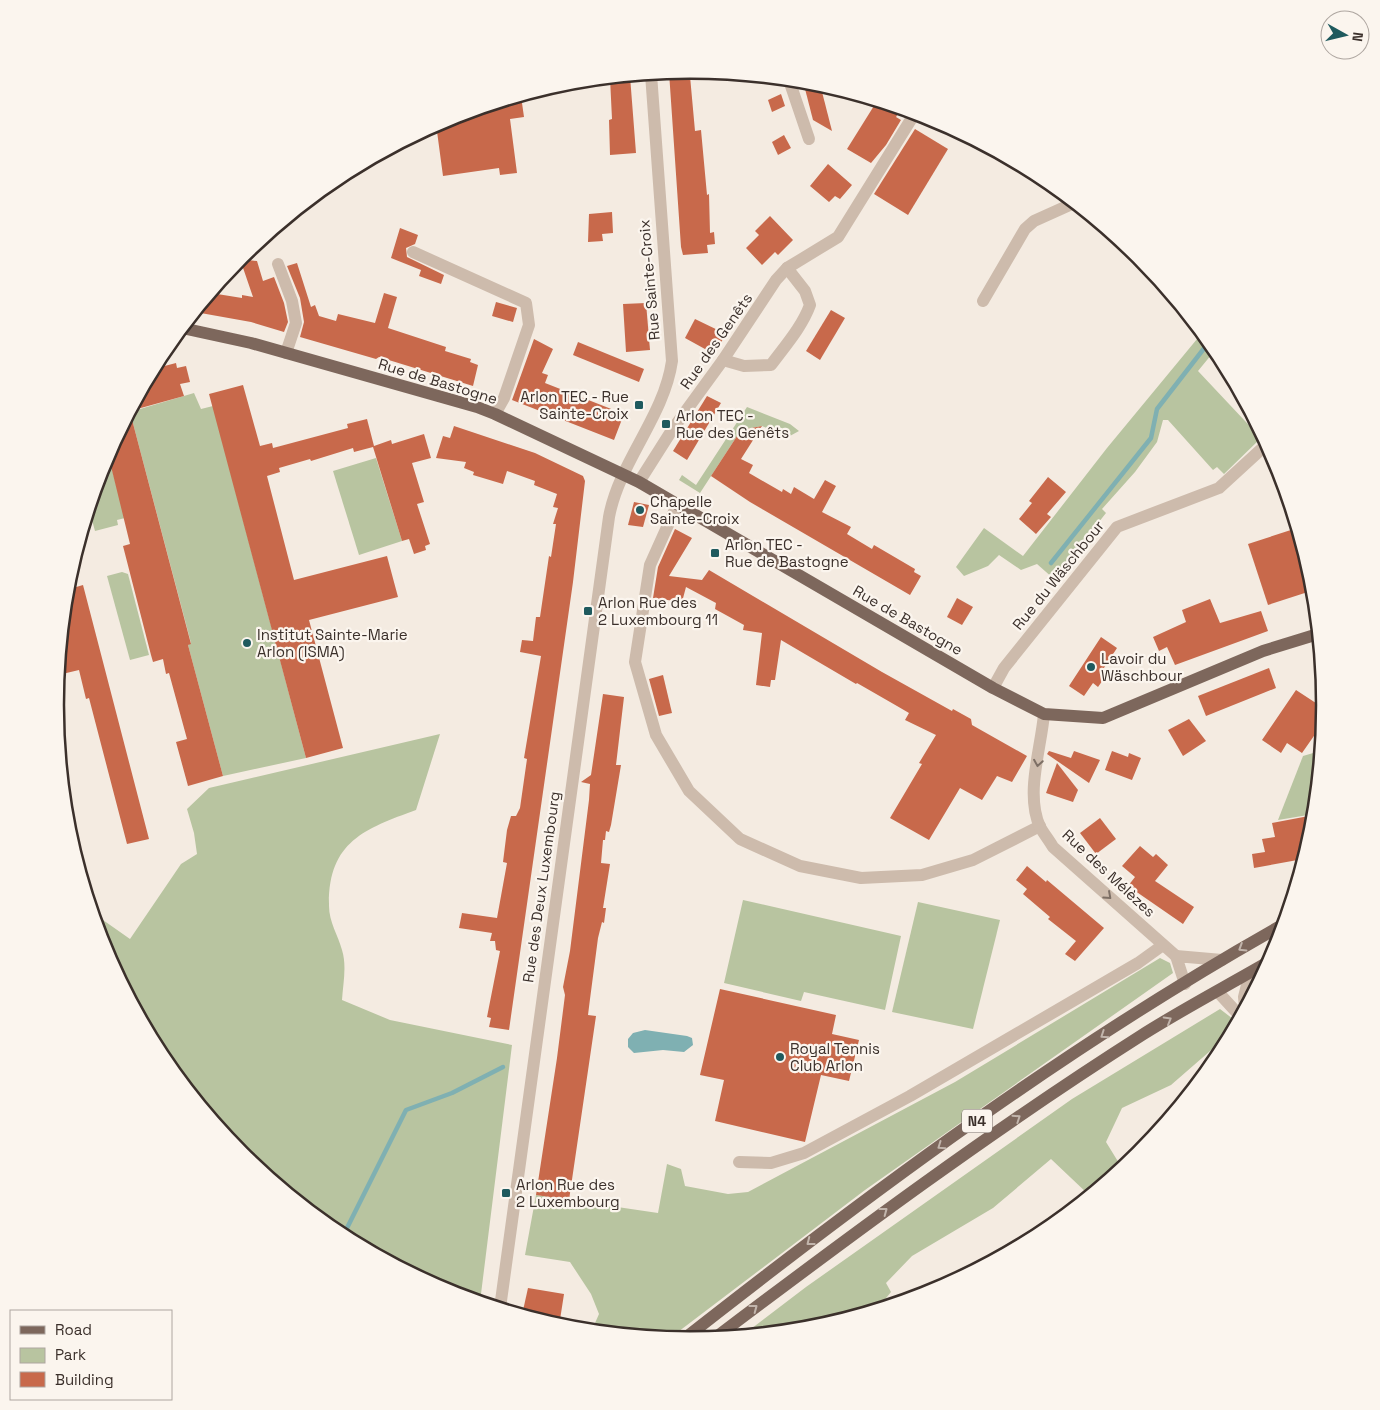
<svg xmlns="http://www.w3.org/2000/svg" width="1380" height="1410" font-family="'Space Grotesk',sans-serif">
  <rect width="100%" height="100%" fill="#f4ebe1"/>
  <!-- green -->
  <g fill="#b8c4a0">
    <path d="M 1202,333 L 1216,349 L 1198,371 L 1261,438 L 1224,474 L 1217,467 L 1213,470 L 1168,420 L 1163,420 L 1157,442 L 1135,472 L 1102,509 L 1106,513 L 1054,579 L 1037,564 L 1021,570 L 999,555 L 988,566 L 964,576 L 956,567 L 984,528 L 1023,556 L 1107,448 Z"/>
    <path d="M 194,393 L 201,409 L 213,406 L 306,758 L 223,776 L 188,645 L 191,643 L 130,412 Z"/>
    <path d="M 747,407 L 790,424 L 799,431 L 788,437 L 762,426 L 741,430 L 700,493 L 679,480 L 682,475 L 696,485 Z"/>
    <path d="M 108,454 L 125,518 L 117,520 L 118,525 L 95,531 L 89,509 Z"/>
    <path d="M 376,458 L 402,541 L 359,555 L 333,471 Z"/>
    <path d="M 122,572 L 128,574 L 149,655 L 130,660 L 107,576 Z"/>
    <path d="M 440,734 L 416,810 C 364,829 328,842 329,906 C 329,922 338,935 342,950 C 347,966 343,984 342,1000 L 390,1020 L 512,1045 L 480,1302 L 447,1292 L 337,1233 L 241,1154 L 162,1058 L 103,948 L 93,913 L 130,939 L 181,864 L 197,854 L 194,833 L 187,809 L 209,788 Z"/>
    <path d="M 1320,751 L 1314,814 L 1278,820 L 1303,756 Z"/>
    <path d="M 743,900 L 901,936 L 885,1010 L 804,992 L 801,1001 L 724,983 Z"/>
    <path d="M 918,902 L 1000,920 L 973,1029 L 892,1012 Z"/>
    <path d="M 1160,958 L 1170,963 L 1173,973 L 865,1190 L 670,1338 L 592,1330 L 599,1314 L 591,1294 L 570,1262 L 525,1255 L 536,1195 L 658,1213 L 667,1164 L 681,1169 L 685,1186 L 728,1194 L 748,1192 L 955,1082 Z"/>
    <path d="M 1220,1009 L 1237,1022 L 1224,1047 L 1217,1045 L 1171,1085 L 1122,1108 L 1106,1142 L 1122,1168 L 1089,1195 L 1051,1159 L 993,1208 L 912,1256 L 886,1283 L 891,1292 L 878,1308 L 814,1328 L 743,1335 L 806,1287 L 1072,1099 Z"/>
  </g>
  <!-- water -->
  <path fill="#7fb0b2" d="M 645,1030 L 687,1036 L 692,1038 L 693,1045 L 684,1052 L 663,1050 L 634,1053 L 628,1047 L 628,1039 L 633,1033 Z"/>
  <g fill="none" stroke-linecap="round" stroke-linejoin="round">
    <!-- stream -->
    <g stroke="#7fb0b2" stroke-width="4.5">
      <path d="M 1051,563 L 1151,438 L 1157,409 L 1209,342"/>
      <path d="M 343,1236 L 406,1110 L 452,1093 L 503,1067"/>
    </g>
  </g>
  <!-- building -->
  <g fill="#c8694b">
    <path d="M 685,70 L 686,76 L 690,76 L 695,131 L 701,130 L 707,195 L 709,194 L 710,233 L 714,232 L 715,244 L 707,245 L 708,253 L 683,255 L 681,247 L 669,72 Z"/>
    <path d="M 630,76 L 636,153 L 610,155 L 609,120 L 612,119 L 610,78 Z"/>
    <path d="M 803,81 L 820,84 L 832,131 L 813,120 Z"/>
    <path d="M 781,94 L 785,106 L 772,112 L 768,100 Z"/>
    <path d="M 521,96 L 524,117 L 510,119 L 517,173 L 500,175 L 499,168 L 443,176 L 436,124 L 447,118 Z"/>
    <path d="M 877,101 L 901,109 L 896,117 L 901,120 L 886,145 L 871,163 L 847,149 Z"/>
    <path d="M 915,129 L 948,149 L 908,215 L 874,194 Z"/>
    <path d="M 784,135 L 791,148 L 778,155 L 772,142 Z"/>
    <path d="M 828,164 L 852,185 L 840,199 L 835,196 L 829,202 L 810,186 Z"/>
    <path d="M 612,212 L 613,233 L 602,234 L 603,241 L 588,242 L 589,214 Z"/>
    <path d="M 770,216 L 793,240 L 778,255 L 775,252 L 762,265 L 746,248 L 759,235 L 755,231 Z"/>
    <path d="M 400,228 L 418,235 L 415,244 L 406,248 L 407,257 L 444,275 L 441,284 L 419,276 L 421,270 L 391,258 Z"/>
    <path d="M 240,259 L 257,261 L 263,281 L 274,277 L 284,303 L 288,322 L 284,332 L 251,322 L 195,312 L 211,293 L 242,298 L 242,295 L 253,297 Z"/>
    <path d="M 297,263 L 311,307 L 315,305 L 319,316 L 336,321 L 338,314 L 375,323 L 384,293 L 397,297 L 388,328 L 446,347 L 445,351 L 471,359 L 470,362 L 478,365 L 473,386 L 379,357 L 376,359 L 300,337 L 304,322 L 300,298 L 287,266 Z"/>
    <path d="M 496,302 L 517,308 L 513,322 L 492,316 Z"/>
    <path d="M 646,303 L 650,350 L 626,352 L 623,304 Z"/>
    <path d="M 831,310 L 845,318 L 820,360 L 806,351 Z"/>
    <path d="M 695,319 L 726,334 L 714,354 L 685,338 Z"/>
    <path d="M 534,339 L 553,349 L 542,373 L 548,375 L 545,383 L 624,414 L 614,440 L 512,400 Z"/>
    <path d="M 578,342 L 644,369 L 639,382 L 573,355 Z"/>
    <path d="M 176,363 L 177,368 L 186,366 L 190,382 L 180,384 L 184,396 L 130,411 L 153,369 Z"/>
    <path d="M 243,385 L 260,446 L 272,443 L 273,448 L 348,428 L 347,424 L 367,419 L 374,446 L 391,440 L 392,444 L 424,434 L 431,458 L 412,463 L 424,502 L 417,504 L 430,544 L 425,546 L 426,550 L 414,554 L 409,539 L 402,541 L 373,447 L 354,452 L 353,448 L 311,461 L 310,459 L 279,468 L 280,472 L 267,476 L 294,580 L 387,556 L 398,597 L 309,620 L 343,748 L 306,758 L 209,394 Z"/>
    <path d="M 707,396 L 721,403 L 687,460 L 673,451 Z"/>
    <path d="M 130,412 L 191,644 L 188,645 L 223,776 L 188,786 L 176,742 L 187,739 L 169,673 L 166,674 L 163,659 L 153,662 L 151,655 L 123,546 L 130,544 L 108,454 Z"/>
    <path d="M 454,426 L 535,453 L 583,476 L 585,481 L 573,582 L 509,1030 L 489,1027 L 491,1018 L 487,1017 L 500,951 L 496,950 L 495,941 L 490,941 L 492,933 L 459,928 L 462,913 L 497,918 L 507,863 L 503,862 L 507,830 L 511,816 L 516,816 L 520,808 L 527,759 L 524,758 L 541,656 L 520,652 L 522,640 L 533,641 L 536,617 L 540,617 L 549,556 L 551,557 L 556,524 L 553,524 L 558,508 L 553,507 L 557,494 L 534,485 L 535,481 L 507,471 L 503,484 L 473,475 L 474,472 L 464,468 L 466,462 L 436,458 L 443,436 L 450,438 Z"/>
    <path d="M 762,426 L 741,459 L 753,465 L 749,473 L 782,492 L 783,489 L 791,494 L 794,487 L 814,499 L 825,480 L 836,486 L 822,512 L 851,527 L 847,534 L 872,549 L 874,545 L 915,569 L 914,572 L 921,576 L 910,595 L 750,502 L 711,476 L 741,430 Z"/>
    <path d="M 1048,477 L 1066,492 L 1047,514 L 1051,517 L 1036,534 L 1019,519 L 1032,503 L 1029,501 Z"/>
    <path d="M 634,502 L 649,505 L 643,527 L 628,525 Z"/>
    <path d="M 1297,528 L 1314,590 L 1268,605 L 1248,544 Z"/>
    <path d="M 675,529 L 692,538 L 669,576 L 702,580 L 709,570 L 882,672 L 952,711 L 953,709 L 971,719 L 972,725 L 1027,756 L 1012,782 L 997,776 L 982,800 L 960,788 L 929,840 L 890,818 L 922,764 L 919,763 L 936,735 L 905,720 L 909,713 L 897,706 L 857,683 L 856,684 L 781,640 L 775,680 L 771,680 L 770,687 L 756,685 L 762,633 L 743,630 L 744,625 L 715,609 L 716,603 L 686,587 L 682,602 L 653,598 L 658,567 Z"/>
    <path d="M 83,585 L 149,839 L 127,844 L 89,698 L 86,699 L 79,670 L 58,675 L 66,590 Z"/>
    <path d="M 957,598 L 973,607 L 962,625 L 947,617 Z"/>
    <path d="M 1210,599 L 1220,623 L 1261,611 L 1268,631 L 1175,665 L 1167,647 L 1159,651 L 1153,637 L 1186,622 L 1182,610 Z"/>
    <path d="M 1101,637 L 1117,648 L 1100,674 L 1105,677 L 1098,687 L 1093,683 L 1084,696 L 1069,686 Z"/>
    <path d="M 1269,668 L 1276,688 L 1206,716 L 1198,696 Z"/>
    <path d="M 663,675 L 672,713 L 659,716 L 649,679 Z"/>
    <path d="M 1296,690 L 1325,709 L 1323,723 L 1302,753 L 1287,743 L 1281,753 L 1262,740 Z"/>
    <path d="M 603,694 L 624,697 L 616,765 L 621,765 L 611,825 L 609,832 L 606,831 L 605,840 L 603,840 L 601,863 L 610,864 L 603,908 L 606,908 L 604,923 L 602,922 L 598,938 L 590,999 L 588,1015 L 596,1016 L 569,1200 L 536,1195 L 557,1058 L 565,995 L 563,987 L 570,951 L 589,800 L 590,784 L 581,782 L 591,775 Z"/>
    <path d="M 1189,719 L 1206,741 L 1183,756 L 1168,730 Z"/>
    <path d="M 1049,751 L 1071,758 L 1074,751 L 1100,760 L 1089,783 L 1047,754 Z"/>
    <path d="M 1112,751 L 1128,757 L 1129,753 L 1141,758 L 1132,780 L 1105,770 Z"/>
    <path d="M 1057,763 L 1078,790 L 1073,802 L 1046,793 Z"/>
    <path d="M 1314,815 L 1308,845 L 1300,846 L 1303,859 L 1254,868 L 1252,854 L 1265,852 L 1262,839 L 1275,837 L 1272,823 Z"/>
    <path d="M 1100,818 L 1116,839 L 1096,854 L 1080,833 Z"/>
    <path d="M 1140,846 L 1153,857 L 1156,854 L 1168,865 L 1155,881 L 1194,907 L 1183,924 L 1128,886 L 1135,877 L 1122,866 Z"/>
    <path d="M 1027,866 L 1046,882 L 1047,880 L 1104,928 L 1075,961 L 1065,954 L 1076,941 L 1048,919 L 1050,917 L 1023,894 L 1027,889 L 1016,880 Z"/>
    <path d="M 720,989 L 836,1015 L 832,1034 L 859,1040 L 849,1081 L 821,1075 L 805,1142 L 715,1121 L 724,1080 L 700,1075 Z"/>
    <path d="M 528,1288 L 564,1294 L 559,1326 L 522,1315 Z"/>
  </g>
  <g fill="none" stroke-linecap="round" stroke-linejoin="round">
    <!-- minor -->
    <g stroke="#cdbbac" stroke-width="12">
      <path d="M 789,80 L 809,139"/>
      <path d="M 413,252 L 526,303 L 529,325 L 504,398 L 495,414"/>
      <path d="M 278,264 L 292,301 L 296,323 L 286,353"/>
      <path d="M 983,301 L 1025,229 L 1034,221 L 1074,203"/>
      <path d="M 723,360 L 744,366 L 771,365 C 785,346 802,327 810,305 L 805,291 L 787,268"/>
      <path d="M 639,482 L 672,430 L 723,360 L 776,280 L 787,268 L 838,237 L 915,113"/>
      <path d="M 677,505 L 650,565 L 635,662 L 656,735 L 689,791 L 740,839 L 800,866 L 861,878 L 922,875 L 973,860 L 1040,826"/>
      <path d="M 993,688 L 1004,668 L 1117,527 L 1219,488 L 1267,444"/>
      <path d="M 1044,714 C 1041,749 1025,794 1040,827 C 1044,834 1049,840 1053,847 L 1176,956"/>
      <path d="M 1185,984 L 1176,956 L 1222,960"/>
      <path d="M 1218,992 L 1240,1016"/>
      <path d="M 1245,1008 L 1244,997 L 1250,973"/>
      <path d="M 739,1162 L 771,1163 L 804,1153 L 910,1096 L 1138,963 L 1163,945"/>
      <path d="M 500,1308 L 609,517 C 619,462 664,417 672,361 L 651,74"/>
    </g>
    <!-- major -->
    <g stroke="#7d675c" stroke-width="12">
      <path d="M 182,328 L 251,343 L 477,407 L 495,414 L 639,482 L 993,688 L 1044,714 L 1103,718 L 1263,651 L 1318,634"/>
      <path d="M 715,1338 C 854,1233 994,1129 1142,1035 C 1183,1009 1227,986 1270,961"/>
      <path d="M 684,1339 C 875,1189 1072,1043 1284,924"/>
    </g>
  </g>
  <!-- one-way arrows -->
  <defs><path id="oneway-chevron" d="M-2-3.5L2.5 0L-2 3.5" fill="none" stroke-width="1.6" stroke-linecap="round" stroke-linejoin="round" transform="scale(1.25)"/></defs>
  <g stroke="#7d6f65">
    <use href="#oneway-chevron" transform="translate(1038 763) rotate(99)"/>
    <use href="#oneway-chevron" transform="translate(1108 896) rotate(42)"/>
  </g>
  <g stroke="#c2b5ac">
    <use href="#oneway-chevron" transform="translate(1242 948) rotate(148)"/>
    <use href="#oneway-chevron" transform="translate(1168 1020) rotate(-30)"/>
    <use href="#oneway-chevron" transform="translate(1104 1035) rotate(146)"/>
    <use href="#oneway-chevron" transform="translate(1017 1118) rotate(-34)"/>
    <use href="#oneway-chevron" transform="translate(941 1146) rotate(145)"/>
    <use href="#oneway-chevron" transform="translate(884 1211) rotate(-37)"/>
    <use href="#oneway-chevron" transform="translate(810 1242) rotate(142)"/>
    <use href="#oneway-chevron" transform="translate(754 1308) rotate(-37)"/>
  </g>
  <!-- markers -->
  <g fill="#1f5a5e" stroke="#fbf5ee" stroke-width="2">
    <rect x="634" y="400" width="10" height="10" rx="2.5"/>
    <rect x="661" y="419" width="10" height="10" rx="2.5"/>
    <circle cx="640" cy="510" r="5"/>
    <rect x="710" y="548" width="10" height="10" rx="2.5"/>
    <rect x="583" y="606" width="10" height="10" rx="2.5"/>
    <circle cx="247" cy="643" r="5"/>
    <circle cx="1091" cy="667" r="5"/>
    <circle cx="780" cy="1057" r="5"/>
    <rect x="501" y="1188" width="10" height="10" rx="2.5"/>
  </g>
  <g text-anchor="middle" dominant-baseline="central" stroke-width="4.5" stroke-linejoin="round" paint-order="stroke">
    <!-- shield labels -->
    <rect fill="#fbf5ee" stroke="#756b66" stroke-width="1" x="962" y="1109.5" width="30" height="23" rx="4"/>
    <g font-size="14" font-weight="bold" fill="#3b302b">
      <text x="977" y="1121">N4</text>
    </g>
    <!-- street labels -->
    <g font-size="15" fill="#3b302b" stroke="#fbf5ee">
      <text transform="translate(649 280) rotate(-95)">Rue Sainte-Croix</text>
      <text transform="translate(716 341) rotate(-55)">Rue des Genêts</text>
      <text transform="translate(438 381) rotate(17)">Rue de Bastogne</text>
      <text transform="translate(1058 575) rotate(-51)">Rue du Wäschbour</text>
      <text transform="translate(908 620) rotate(30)">Rue de Bastogne</text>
      <text transform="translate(1109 873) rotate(43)">Rue des Mélèzes</text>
      <text transform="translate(541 887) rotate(-82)">Rue des Deux Luxembourg</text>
    </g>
    <!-- poi labels -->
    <g font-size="15" fill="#3b302b" stroke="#fbf5ee" text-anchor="start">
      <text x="629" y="396" text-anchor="end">Arlon TEC - Rue<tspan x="629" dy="17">Sainte-Croix</tspan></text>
      <text x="676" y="415">Arlon TEC -<tspan x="676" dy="17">Rue des Genêts</tspan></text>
      <text x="650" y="501">Chapelle<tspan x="650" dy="17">Sainte-Croix</tspan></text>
      <text x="725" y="544">Arlon TEC -<tspan x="725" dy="17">Rue de Bastogne</tspan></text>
      <text x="598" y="602">Arlon Rue des<tspan x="598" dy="17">2 Luxembourg 11</tspan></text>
      <text x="257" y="634">Institut Sainte-Marie<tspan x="257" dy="17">Arlon (ISMA)</tspan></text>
      <text x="1101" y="658">Lavoir du<tspan x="1101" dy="17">Wäschbour</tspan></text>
      <text x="790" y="1048">Royal Tennis<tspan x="790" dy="17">Club Arlon</tspan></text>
      <text x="516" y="1184">Arlon Rue des<tspan x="516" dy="17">2 Luxembourg</tspan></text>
    </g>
  </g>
  <!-- crop -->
  <path d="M0 0H1380V1410H0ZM64 705a626 626 0 1 1 1252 0a626 626 0 1 1-1252 0Z" fill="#fbf5ee" fill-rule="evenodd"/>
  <path fill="none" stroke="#3b302b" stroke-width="2.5" d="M64 705a626 626 0 1 1 1252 0a626 626 0 1 1-1252 0Z"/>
  <!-- legend -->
  <rect x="10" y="1310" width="162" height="90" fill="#fbf5ee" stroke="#aea6a0"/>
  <rect x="20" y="1326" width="25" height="8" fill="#7d675c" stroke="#aea6a0"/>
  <text x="55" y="1335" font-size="15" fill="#3b302b">Road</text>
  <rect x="20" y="1348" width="25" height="15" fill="#b8c4a0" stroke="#aea6a0"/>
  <text x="55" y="1360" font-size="15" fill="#3b302b">Park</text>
  <rect x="20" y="1372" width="25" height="15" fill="#c8694b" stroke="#aea6a0"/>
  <text x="55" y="1385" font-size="15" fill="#3b302b">Building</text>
  <!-- north arrow -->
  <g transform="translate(1345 35) rotate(98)"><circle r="24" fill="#fbf5ee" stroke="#aea6a0"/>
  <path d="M0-4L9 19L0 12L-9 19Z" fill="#1f5a5e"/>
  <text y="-8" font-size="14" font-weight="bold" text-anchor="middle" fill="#3b302b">N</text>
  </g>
</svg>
